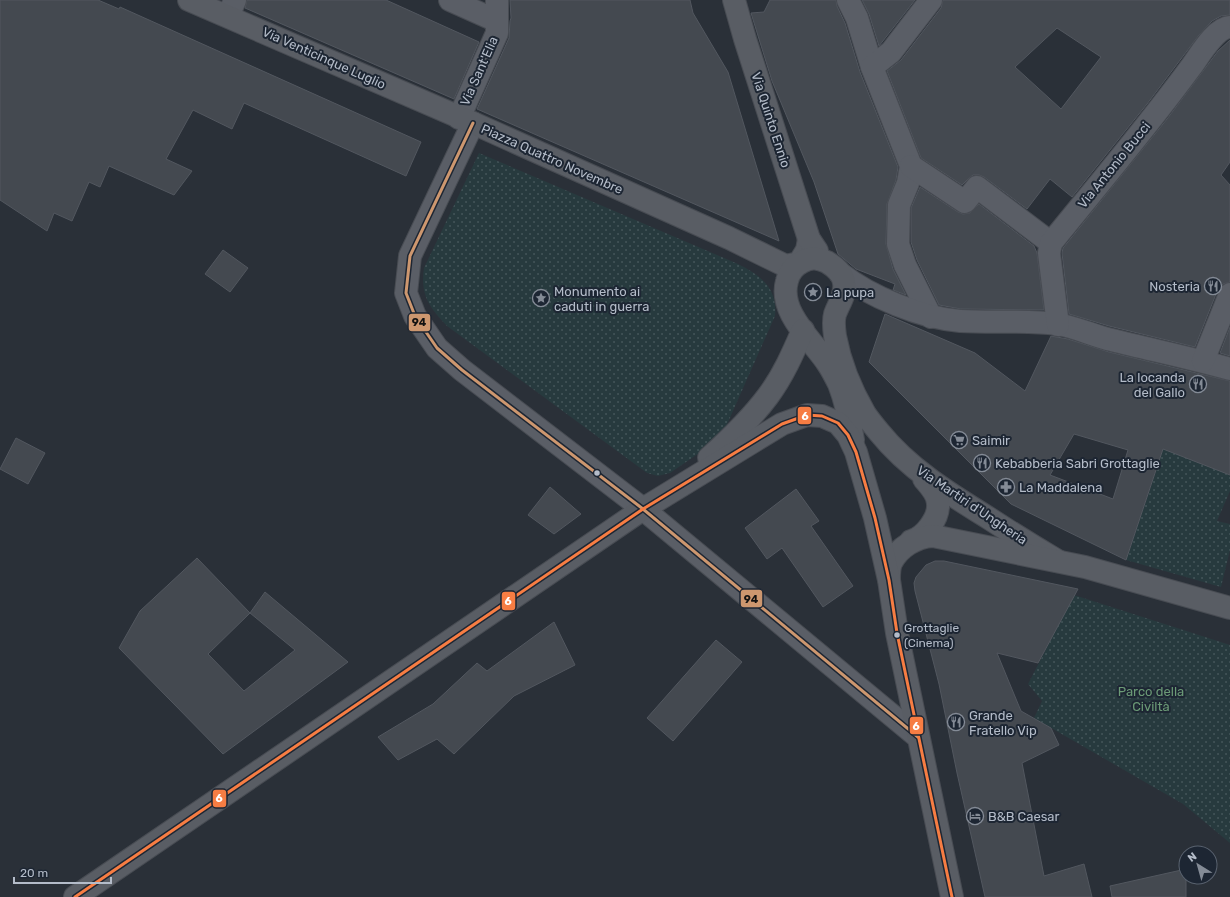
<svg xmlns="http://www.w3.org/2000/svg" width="1230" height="897" font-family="Rubik,sans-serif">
  <defs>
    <pattern id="green-dots" width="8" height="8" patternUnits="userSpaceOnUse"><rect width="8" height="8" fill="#273a3e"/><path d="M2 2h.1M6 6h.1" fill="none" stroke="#445559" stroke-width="1.8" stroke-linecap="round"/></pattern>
  </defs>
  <rect width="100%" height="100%" fill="#2a3038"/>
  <!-- green -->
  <g fill="url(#green-dots)">
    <path d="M 479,153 L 738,264 C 760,275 778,288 775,316 L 721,438 L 670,473 L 658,476 L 647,473 L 447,326 C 429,307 420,295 424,268 Z"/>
    <path d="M 1163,449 L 1230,463 L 1230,491 L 1217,521 L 1230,524 L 1230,550 L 1221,587 L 1126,560 Z"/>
    <path d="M 1074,595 L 1230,645 L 1230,843 L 1183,804 L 1034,718 L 1042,701 L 1028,684 Z"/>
  </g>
  <!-- building -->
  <g fill="#444950" stroke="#52575f" fill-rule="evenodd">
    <path d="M 0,0 L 98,0 L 119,9 L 120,7 L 421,142 L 406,176 L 244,103 L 232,129 L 193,110 L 166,159 L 192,171 L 174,195 L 109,166 L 100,187 L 89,182 L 72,221 L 54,213 L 47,231 L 0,200 Z"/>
    <path d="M 247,0 L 386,0 L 479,42 L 454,99 L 245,8 Z"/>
    <path d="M 510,0 L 690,0 L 693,13 L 728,72 L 779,241 L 477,109 L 509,38 L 510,21 L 511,18 Z"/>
    <path d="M 770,0 L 836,0 L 837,6 L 845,23 L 860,72 L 898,167 L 896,180 L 887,204 L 886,244 L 893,269 L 906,295 L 893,290 L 895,284 L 856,269 L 838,254 L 814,182 L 772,81 L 751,13 L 764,12 Z"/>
    <path d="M 862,0 L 915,0 L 879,46 L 869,14 Z"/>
    <path d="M 943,0 L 1230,0 L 1230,15 L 1221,16 L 1212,21 L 1199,35 L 1147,104 L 1072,197 L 1050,179 L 1027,209 L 984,177 L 979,175 L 973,175 L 968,179 L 962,185 L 921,158 L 887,71 L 901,60 L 941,8 ZM 1057,28 L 1101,57 L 1061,109 L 1015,67 Z"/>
    <path d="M 1230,40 L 1230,162 L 1221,175 L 1230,185 L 1230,282 L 1223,284 L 1218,289 L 1195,347 L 1109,326 L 1069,314 L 1062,253 L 1063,248 L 1167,119 L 1218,51 Z"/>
    <path d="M 920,187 L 958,212 L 963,214 L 970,213 L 979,204 L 1034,246 L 1037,253 L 1044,310 L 961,309 L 939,305 L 917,260 L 911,242 L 911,208 Z"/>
    <path d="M 223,250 L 248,268 L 230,292 L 205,274 Z"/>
    <path d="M 885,314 L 975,353 L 1025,391 L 1051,336 L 1068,339 L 1109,352 L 1230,381 L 1230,475 L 1163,449 L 1126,560 L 1011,504 L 869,362 ZM 1074,434 L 1128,450 L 1113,499 L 1050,475 Z"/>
    <path d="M 1230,327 L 1230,356 L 1220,353 Z"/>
    <path d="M 16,438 L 45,453 L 28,484 L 0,469 Z"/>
    <path d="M 550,487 L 581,514 L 554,534 L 528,515 Z"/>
    <path d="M 796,489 L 819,521 L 811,526 L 853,586 L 823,607 L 782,548 L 767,559 L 745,528 Z"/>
    <path d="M 197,558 L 250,613 L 265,592 L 348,662 L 223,754 L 119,648 L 140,611 ZM 250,613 L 295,650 L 244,691 L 208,654 Z"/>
    <path d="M 935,561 L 944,561 L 1078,589 L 1038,663 L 997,653 L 1021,711 L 1051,728 L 1059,745 L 1022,763 L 1044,876 L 1084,864 L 1092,897 L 985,897 L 957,773 L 939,684 L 915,591 L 914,583 L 916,577 L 926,565 Z"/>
    <path d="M 554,622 L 575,665 L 514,696 L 454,754 L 437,739 L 398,760 L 378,737 L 433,704 L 477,663 L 487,671 Z"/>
    <path d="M 716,640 L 742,662 L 673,741 L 647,718 Z"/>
    <path d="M 1186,869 L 1186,897 L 1112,897 L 1110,886 Z"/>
  </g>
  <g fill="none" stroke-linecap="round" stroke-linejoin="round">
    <!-- street casing -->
    <g stroke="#484c53" stroke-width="24">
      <g id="street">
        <path d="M 450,0 L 497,21"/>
        <path d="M 848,0 L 857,18 L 872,67"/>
        <path d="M 931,0 L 891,52 L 872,67 L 911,166 L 908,183 L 899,205 L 898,244 L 905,265 L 931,317"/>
        <path d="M 228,16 L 235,0"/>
        <path d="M 459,118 L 497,33 L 497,0"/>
        <path d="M 473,123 L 410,256 L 406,293 L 415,316 L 437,348 L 462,370 L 643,509 L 918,737"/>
        <path d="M 911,166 L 965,202 L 977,187 L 1051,243"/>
        <path d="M 840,273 C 870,297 922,318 960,321 C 992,323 1025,320 1057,324 C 1076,327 1094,336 1112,340 C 1152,350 1191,358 1230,369"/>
        <path d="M 1058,325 L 1049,253 L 1051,243 C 1098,185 1147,127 1191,67 C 1200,55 1215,28 1230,27"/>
        <path d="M 1203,361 L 1230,294"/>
      </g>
    </g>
    <!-- secondary casing -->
    <g stroke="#484c53" stroke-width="24">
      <g id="secondary">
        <path d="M 189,0 L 473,123 L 729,238 L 786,266 L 799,263 L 807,250 L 809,239"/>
        <path d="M 734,0 L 745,39 L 809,239 L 817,251"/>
        <path d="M 853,440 C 850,422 846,402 839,384 C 836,378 832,370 828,364 C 813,341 778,312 787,281 C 789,272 794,266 802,262 C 811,257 818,258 827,262 C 835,267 843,273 844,283 C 846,295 839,303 835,314 C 833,321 834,329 835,336 C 840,363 851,390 865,414 C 869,420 874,426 879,432 C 908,468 948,493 987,517 C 1010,532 1034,547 1058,561"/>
        <path d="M 709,458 C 730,439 751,419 768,396 C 783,376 793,353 803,330"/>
        <path d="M 911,541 C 925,537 939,518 938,504 C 938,494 930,486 924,479"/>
        <path d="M 889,579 C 889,574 889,568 891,563 C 899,547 916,537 933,536 L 1085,567 L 1230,608"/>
        <path d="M 75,897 L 643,509 L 782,424 L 807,415 L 822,416 L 838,423 L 848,435 L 856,452 L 875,518 L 889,580 L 897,633 L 952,897"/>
      </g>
    </g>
    <!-- street -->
    <use href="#street" stroke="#5a5e66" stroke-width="22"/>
    <!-- secondary -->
    <use href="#secondary" stroke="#595d64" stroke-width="22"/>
    <!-- bus-1 casing -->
    <g stroke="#1d2633" stroke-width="6">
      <path id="bus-1" d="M 473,123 L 410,256 L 406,293 L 415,316 L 437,348 L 462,370 L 643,509 L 918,737"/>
    </g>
    <!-- bus-2 casing -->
    <g stroke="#1d2633" stroke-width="6">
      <path id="bus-2" d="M 75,897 L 643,509 L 782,424 L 807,415 L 822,416 L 838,423 L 848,435 L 856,452 L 875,518 L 889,580 L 897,633 L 952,897"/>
    </g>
    <!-- bus-1 -->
    <use href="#bus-1" stroke="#cd976f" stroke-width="3"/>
    <!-- bus-2 -->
    <use href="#bus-2" stroke="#f77d43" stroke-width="3"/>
  </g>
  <!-- icons -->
  <defs>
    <g id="restaurant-ring" transform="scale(0.9)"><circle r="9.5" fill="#1d2633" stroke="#848b96" stroke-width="1.5"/><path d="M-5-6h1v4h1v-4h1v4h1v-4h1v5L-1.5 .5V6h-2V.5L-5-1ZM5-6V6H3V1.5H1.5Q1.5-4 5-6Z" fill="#848b96"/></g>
    <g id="sight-ring" transform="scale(0.9)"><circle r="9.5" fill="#1d2633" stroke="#848b96" stroke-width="1.5"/><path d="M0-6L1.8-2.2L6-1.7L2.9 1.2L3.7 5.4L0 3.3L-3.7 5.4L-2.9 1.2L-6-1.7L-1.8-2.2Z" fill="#848b96"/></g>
    <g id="supermarket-ring" transform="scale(0.9)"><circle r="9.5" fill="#1d2633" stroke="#848b96" stroke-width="1.5"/><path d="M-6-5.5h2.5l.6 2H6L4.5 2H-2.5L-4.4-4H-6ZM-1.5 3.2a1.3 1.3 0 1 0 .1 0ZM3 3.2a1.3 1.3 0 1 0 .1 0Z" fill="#848b96"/></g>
    <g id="pharmacy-ring" transform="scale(0.9)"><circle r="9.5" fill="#1d2633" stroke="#848b96" stroke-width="1.5"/><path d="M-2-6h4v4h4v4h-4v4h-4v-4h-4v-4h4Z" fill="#848b96"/></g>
    <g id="hotel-ring" transform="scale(0.9)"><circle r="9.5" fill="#1d2633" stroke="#848b96" stroke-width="1.5"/><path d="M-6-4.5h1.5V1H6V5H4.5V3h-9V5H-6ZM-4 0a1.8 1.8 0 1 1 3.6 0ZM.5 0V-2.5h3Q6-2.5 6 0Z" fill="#848b96"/></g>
  </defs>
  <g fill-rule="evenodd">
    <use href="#restaurant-ring" x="1213" y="286"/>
    <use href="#sight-ring" x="813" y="292"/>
    <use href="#sight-ring" x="541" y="298"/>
    <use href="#restaurant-ring" x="1198" y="384"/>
    <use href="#supermarket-ring" x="959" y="440"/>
    <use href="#restaurant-ring" x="982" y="463"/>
    <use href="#pharmacy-ring" x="1006" y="487"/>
    <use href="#restaurant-ring" x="956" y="722"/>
    <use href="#hotel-ring" x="975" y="816"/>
  </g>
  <!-- markers -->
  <g fill="#b4bcc9" stroke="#1d2633" stroke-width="1.5">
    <circle cx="597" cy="473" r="3.5"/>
    <circle cx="897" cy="635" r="3.5"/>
  </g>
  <g text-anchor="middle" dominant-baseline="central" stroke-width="4" stroke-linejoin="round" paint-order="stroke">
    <!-- bus labels -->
    <g font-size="12" fill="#b4bcc9" stroke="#1d2633" text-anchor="start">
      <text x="904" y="628">Grottaglie<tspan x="904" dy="15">(Cinema)</tspan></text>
    </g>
    <!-- street labels -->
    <g font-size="13" fill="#b4bcc9" stroke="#1d2633">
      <text transform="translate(324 58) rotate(24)">Via Venticinque Luglio</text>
      <text transform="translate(479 71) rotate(-66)">Via Sant'Elia</text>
      <text transform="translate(771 120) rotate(72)">Via Quinto Ennio</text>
      <text transform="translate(552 159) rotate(24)">Piazza Quattro Novembre</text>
      <text transform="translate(1114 165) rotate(-51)">Via Antonio Bucci</text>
      <text transform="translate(972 505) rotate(34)">Via Martiri d'Ungheria</text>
    </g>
    <!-- poi labels -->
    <g font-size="13" fill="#b4bcc9" stroke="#1d2633" text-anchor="start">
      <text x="1200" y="286" text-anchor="end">Nosteria</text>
      <text x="554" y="291">Monumento ai<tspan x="554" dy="15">caduti in guerra</tspan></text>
      <text x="826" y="292">La pupa</text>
      <text x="1185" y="377" text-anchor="end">La locanda<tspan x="1185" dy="15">del Gallo</tspan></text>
      <text x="972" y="440">Saimir</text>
      <text x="995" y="463">Kebabberia Sabri Grottaglie</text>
      <text x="1019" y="487">La Maddalena</text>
      <text x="969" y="715">Grande<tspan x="969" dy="15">Fratello Vip</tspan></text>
      <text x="988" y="816">B&amp;B Caesar</text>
    </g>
    <!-- park labels -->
    <g font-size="13" fill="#6b9a76" stroke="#1d2633">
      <text x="1151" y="691">Parco della<tspan x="1151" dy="15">Civiltà</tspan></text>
    </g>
  </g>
  <g stroke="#1d2633" stroke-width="1.5">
    <rect x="408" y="313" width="23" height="19" rx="4" fill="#cd976f"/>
    <rect x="797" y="406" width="15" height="19" rx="4" fill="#f77d43"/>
    <rect x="740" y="589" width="23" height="19" rx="4" fill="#cd976f"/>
    <rect x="501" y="591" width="15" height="20" rx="4" fill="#f77d43"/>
    <rect x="909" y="716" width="15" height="19" rx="4" fill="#f77d43"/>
    <rect x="212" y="789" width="15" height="19" rx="4" fill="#f77d43"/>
  </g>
  <g font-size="11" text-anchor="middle" font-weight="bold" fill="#fff">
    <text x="805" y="420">6</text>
    <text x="508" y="605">6</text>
    <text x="916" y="730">6</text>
    <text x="219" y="802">6</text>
  </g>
  <g font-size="11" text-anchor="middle" font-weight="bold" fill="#111">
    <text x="419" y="326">94</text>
    <text x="751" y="603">94</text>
  </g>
  <!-- north arrow -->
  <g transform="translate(1198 865) rotate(323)"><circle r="19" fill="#1d2633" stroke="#59626f"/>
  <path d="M0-3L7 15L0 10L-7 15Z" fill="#848b96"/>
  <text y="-6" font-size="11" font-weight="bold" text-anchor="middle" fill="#b4bcc9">N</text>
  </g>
  <!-- scale -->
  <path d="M14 877v6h97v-6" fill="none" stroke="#b4bcc9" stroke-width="2"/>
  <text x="20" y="877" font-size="12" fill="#b4bcc9" stroke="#1d2633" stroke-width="3" paint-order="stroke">20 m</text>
</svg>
